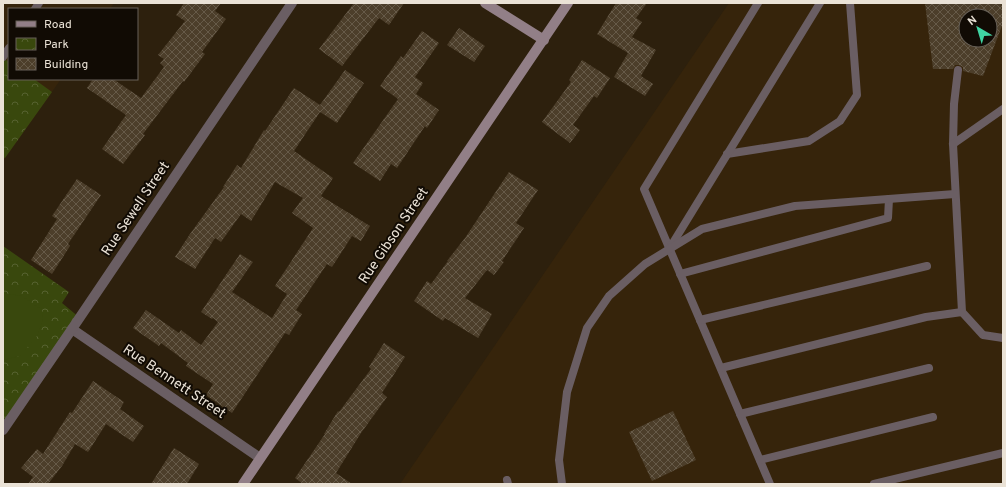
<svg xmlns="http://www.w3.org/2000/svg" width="1006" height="487" font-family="Overpass,sans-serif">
  <defs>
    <pattern id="park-crowns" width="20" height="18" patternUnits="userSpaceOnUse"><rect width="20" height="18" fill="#39480d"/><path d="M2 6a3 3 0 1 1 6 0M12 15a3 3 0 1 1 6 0" fill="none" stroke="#566230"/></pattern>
    <pattern id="building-cross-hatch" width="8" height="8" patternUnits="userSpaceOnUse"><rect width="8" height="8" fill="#4c3e2a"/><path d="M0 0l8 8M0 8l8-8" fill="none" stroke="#665a48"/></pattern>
  </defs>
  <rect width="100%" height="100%" fill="#2d200d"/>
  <!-- built -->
  <g fill="#36240b" fill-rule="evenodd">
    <path d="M 3,3 L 114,3 L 110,9 L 9,9 L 9,79 L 61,79 L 3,161 Z"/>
    <path d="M 729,3 L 1003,3 L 1003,484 L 400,484 ZM 966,16 L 990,16 L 990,40 L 966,40 Z"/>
  </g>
  <!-- park -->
  <g fill="url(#park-crowns)">
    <path d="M 3,58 L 9,62 L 9,79 L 34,79 L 52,92 L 5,158 L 3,157 Z"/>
    <path d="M 3,246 L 69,292 L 62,303 L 80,318 L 3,430 Z"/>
  </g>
  <!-- pitch -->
  <path fill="#39480d" d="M 3,293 L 22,296 L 42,310 L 43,320 L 37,336 L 20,356 L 3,360 Z"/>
  <!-- building -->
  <g fill="url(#building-cross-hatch)" fill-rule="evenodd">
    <path d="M 184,3 L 221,3 L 215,11 L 226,19 L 202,52 L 205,54 L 184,82 L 183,81 L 143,134 L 145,135 L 123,164 L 102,149 L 126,115 L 87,88 L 93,79 L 113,79 L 141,98 L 164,67 L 160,63 L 164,59 L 158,55 L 185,21 L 176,15 Z"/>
    <path d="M 354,3 L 404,3 L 389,25 L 379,18 L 342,66 L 319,49 Z"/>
    <path d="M 616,3 L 647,3 L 636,18 L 642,22 L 632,37 L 656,50 L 641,76 L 653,84 L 645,96 L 614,77 L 628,53 L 597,34 Z"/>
    <path d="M 925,3 L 1003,3 L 1003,23 L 983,76 L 963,71 L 963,67 L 959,65 L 955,65 L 953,69 L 933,69 ZM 966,16 L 990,16 L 990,40 L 966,40 Z"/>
    <path d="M 459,28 L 485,46 L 474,62 L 447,45 Z"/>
    <path d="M 422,31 L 439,43 L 415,77 L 423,83 L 416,94 L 439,110 L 427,128 L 425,126 L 397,168 L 391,164 L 380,181 L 353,163 L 398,99 L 380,86 L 401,56 L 403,58 Z"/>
    <path d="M 582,60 L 610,78 L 597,98 L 594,96 L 573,125 L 580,130 L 570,143 L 542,122 L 571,82 L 569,80 Z"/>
    <path d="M 345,70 L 364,83 L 337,123 L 320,112 L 294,151 L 333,178 L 321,196 L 370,226 L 361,241 L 352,236 L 332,267 L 327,264 L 296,310 L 302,314 L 289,335 L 285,333 L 232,413 L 206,395 L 213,384 L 186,366 L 188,363 L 161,343 L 159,346 L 133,328 L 146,310 L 179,333 L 181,330 L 201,345 L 218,322 L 213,318 L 212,319 L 201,312 L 240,254 L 253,262 L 232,292 L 272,318 L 287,294 L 275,286 L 313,228 L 292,213 L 303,198 L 275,182 L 251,221 L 241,214 L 221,242 L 215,238 L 195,269 L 175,257 L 190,234 L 224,187 L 223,187 L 237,165 L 241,168 L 264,130 L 265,131 L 294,88 L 320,105 Z"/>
    <path d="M 509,172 L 538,190 L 516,223 L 524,228 L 502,261 L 504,262 L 494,275 L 487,270 L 465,298 L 492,314 L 478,338 L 445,318 L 443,321 L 414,301 L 427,281 L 431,284 L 448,261 L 447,261 L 465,238 Z"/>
    <path d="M 77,179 L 101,195 L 68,244 L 70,246 L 52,274 L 31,260 L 57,219 L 52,216 Z"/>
    <path d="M 384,343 L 405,357 L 382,393 L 387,397 L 361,433 L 336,473 L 352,484 L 303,484 L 295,478 L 325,434 L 324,434 L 338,411 L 339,412 L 371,369 L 369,367 Z"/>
    <path d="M 93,381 L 124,402 L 120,409 L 144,426 L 133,442 L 106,424 L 88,452 L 75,444 L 62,466 L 48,484 L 28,484 L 33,477 L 21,468 L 37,449 L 43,454 L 70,412 L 72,413 Z"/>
    <path d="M 673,411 L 696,460 L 652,481 L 629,432 Z"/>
    <path d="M 174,448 L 199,464 L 187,484 L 151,484 Z"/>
  </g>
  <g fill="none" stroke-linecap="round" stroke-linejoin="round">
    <!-- lane -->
    <g stroke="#6a5e63" stroke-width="8">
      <path d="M 758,3 L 644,189 L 770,484"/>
      <path d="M 35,9 L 39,3"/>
      <path d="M 3,57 L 9,48"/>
      <path d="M 958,70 L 954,104 L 953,144 L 962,312 L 983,335 L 1003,338"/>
      <path d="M 953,144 L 1003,109"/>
      <path d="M 727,154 L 809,141 L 840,121 L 857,95 L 850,3"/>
      <path d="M 671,246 L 820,3"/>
      <path d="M 680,274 L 888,218 L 889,199"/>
      <path d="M 700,320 L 927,266"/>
      <path d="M 721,368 L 926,317 L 962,312"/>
      <path d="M 740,414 L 929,368"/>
      <path d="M 760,460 L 933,417"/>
      <path d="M 507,480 L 508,484"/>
      <path d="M 562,484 L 559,460 L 567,392 L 587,328 L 609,296 L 645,264 L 702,229 L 795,206 L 955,194"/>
      <path d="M 874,484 L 1003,453"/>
    </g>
    <!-- street -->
    <g stroke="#6a5e63" stroke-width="10">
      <path d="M 72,329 L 260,458"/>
      <path d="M 3,430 L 72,329 L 292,3"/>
    </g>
    <!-- secondary -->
    <g stroke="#927f87" stroke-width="10">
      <path d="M 485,3 L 544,40"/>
      <path d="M 243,484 L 568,3"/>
    </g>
  </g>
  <g text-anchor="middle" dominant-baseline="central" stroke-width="4" stroke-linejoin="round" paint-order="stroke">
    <!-- street labels -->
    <g font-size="14" fill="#eae2d6" stroke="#110b04">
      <text transform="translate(136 209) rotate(-56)">Rue Sewell Street</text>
      <text transform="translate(394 236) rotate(-56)">Rue Gibson Street</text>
      <text transform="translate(174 382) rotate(34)">Rue Bennett Street</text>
    </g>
  </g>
  <!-- border -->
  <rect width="1006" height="487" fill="none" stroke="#eae2d6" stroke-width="8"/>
  <!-- legend -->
  <rect x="8" y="8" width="130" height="72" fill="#110b04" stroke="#686158"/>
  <rect x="16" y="21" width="20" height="6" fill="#927f87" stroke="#686158"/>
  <text x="44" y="28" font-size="12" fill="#eae2d6">Road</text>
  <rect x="16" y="38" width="20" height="12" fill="url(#park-crowns)" stroke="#686158"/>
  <text x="44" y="48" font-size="12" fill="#eae2d6">Park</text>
  <rect x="16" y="58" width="20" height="12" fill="url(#building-cross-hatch)" stroke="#686158"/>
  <text x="44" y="68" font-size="12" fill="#eae2d6">Building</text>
  <!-- north arrow -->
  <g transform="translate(978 28) rotate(322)"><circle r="19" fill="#110b04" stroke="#686158"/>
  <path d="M0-3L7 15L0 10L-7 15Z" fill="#40d4a2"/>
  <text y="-6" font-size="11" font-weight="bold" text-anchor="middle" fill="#eae2d6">N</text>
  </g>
</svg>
